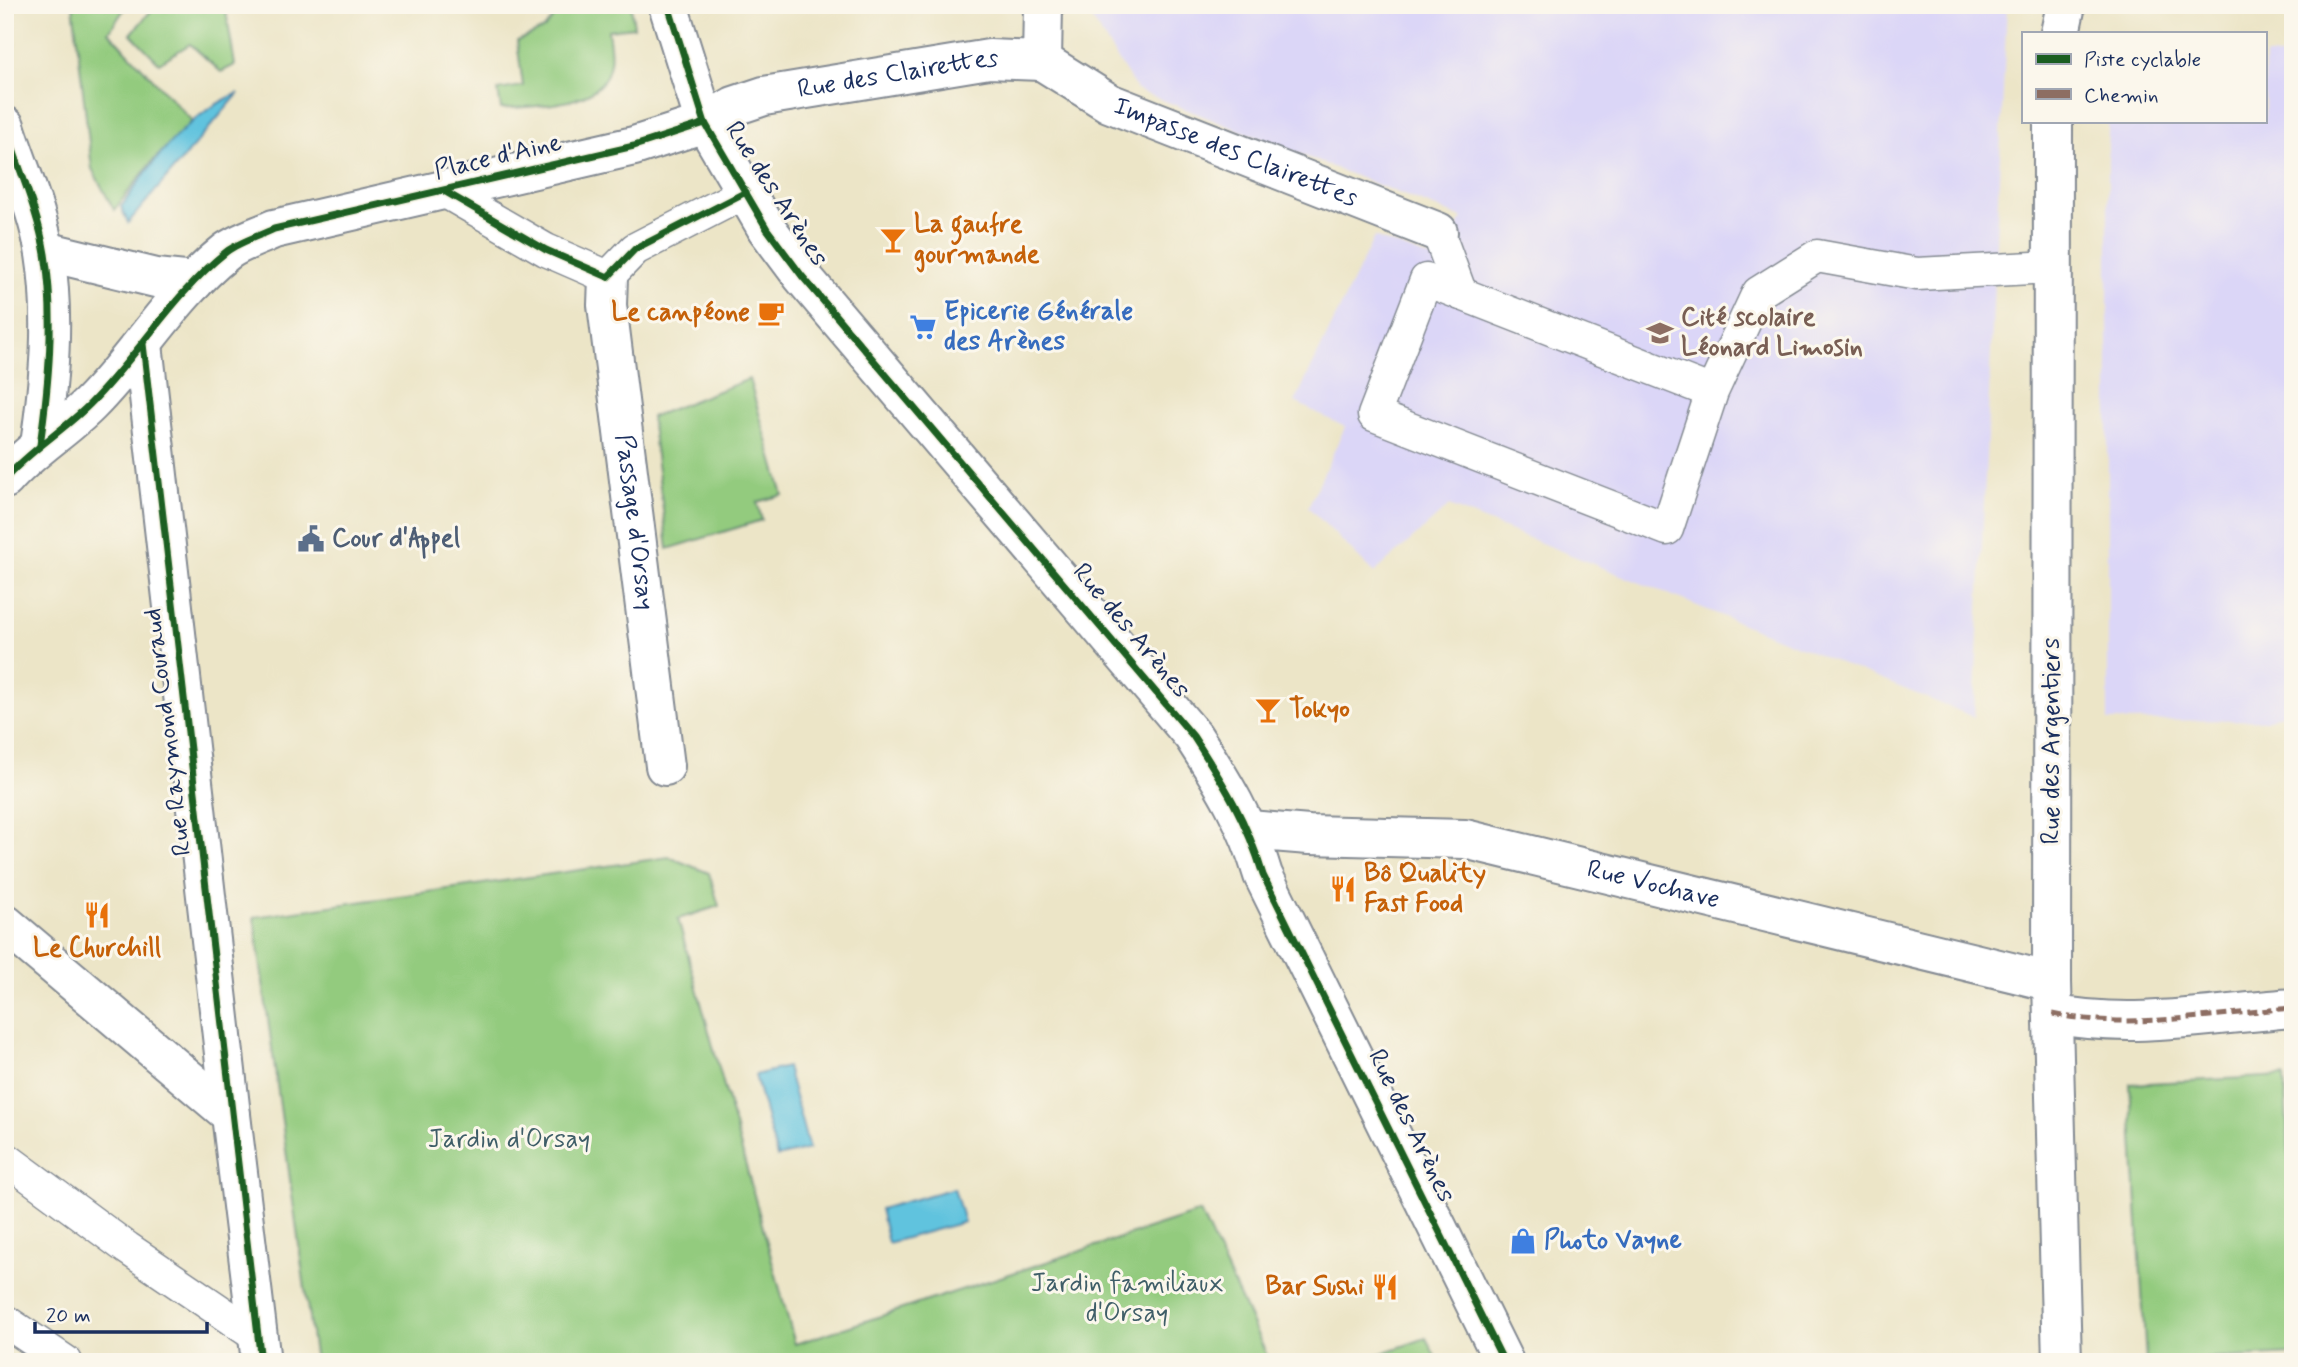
<svg xmlns="http://www.w3.org/2000/svg" width="2298" height="1367" font-family="Mynerve,sans-serif">
  <rect width="100%" height="100%" fill="#fbf7ec"/>
  <filter id="ink" filterUnits="userSpaceOnUse"><feTurbulence type="fractalNoise" baseFrequency=".0143" numOctaves="2"/><feDisplacementMap in="SourceGraphic" scale="14" xChannelSelector="R" yChannelSelector="G"/><feConvolveMatrix kernelMatrix="1 2 1 2 8 2 1 2 1" color-interpolation-filters="sRGB"/></filter>
  <filter id="wash" filterUnits="userSpaceOnUse"><feTurbulence type="fractalNoise" baseFrequency=".00686" numOctaves="4" result="noise"/><feDisplacementMap in="SourceGraphic" scale="28" xChannelSelector="R" yChannelSelector="G"/><feGaussianBlur stdDeviation="1.57" result="paint"/><feColorMatrix in="noise" values="0 0 0 0 0 0 0 0 0 0 0 0 0 0 0 0 0 1.4 0 .05"/><feComposite in="paint" operator="in"/></filter>
  <g filter="url(#wash)">
    <rect width="100%" height="100%" fill="#ece5c7"/>
    <!-- built -->
    <g fill="#dbd6f7">
      <path d="M 1083,5 L 2007,5 L 1974,717 L 1449,506 L 1374,573 L 1308,507 L 1345,427 L 1295,402 L 1374,237 L 1442,262 L 1462,218 L 1137,90 Z"/>
      <path d="M 2265,56 L 2293,56 L 2293,709 L 2266,720 L 2108,721 L 2108,121 L 2265,121 Z"/>
    </g>
    <!-- green -->
    <g fill="#93cb7e" stroke="#577d6e" stroke-width="2">
      <path d="M 73,5 L 127,5 L 109,32 L 192,121 L 151,163 L 114,210 L 92,169 Z"/>
      <path d="M 156,5 L 225,5 L 235,65 L 221,72 L 190,44 L 159,63 L 131,34 Z"/>
      <path d="M 564,5 L 631,5 L 634,27 L 608,30 C 609,41 612,53 610,63 C 604,109 534,105 501,109 L 498,90 L 523,86 L 517,41 L 544,29 Z"/>
      <path d="M 749,379 L 783,495 L 757,502 L 762,520 L 668,549 L 651,417 Z"/>
      <path d="M 669,857 L 709,873 L 719,906 L 678,919 L 795,1344 L 1200,1212 L 1270,1362 L 315,1362 L 254,917 Z"/>
      <path d="M 2284,1076 L 2293,1219 L 2293,1354 L 2146,1362 L 2130,1084 Z"/>
      <path d="M 1426,1338 L 1438,1362 L 1356,1362 Z"/>
    </g>
    <!-- water -->
    <g fill="#60c3de" stroke="#3e799e" stroke-width="2">
      <path d="M 239,93 L 128,223 L 121,207 C 153,161 185,115 239,93 Z"/>
      <path d="M 787,1067 L 809,1149 L 777,1157 L 755,1075 Z"/>
      <path d="M 954,1188 L 964,1222 L 888,1243 L 880,1209 Z"/>
    </g>
  </g>
  <g filter="url(#ink)">
    <g fill="none" stroke-linecap="round" stroke-linejoin="round">
      <!-- service casing -->
      <g stroke="#848a92" stroke-width="35">
        <g id="service">
          <path d="M 444,191 L 546,250 L 608,277 L 635,249 L 746,192"/>
          <path d="M 1438,232 L 1461,294"/>
          <path d="M 1712,392 L 1426,280 L 1374,415 L 1667,529 L 1712,392 L 1758,293 L 1817,256 L 1917,274 L 2052,267"/>
          <path d="M 5,1158 L 127,1248 L 258,1337"/>
          <path d="M 5,1321 L 66,1362"/>
        </g>
      </g>
      <!-- minor casing -->
      <g stroke="#848a92" stroke-width="42">
        <g id="minor">
          <path d="M 2060,33 L 2066,5"/>
          <path id="s1" d="M 1042,61 L 1109,103 L 1438,232"/>
          <path d="M 2053,121 L 2052,982 L 2062,1362"/>
          <path id="s2" d="M 705,123 L 734,106 L 764,96 L 989,59 L 1042,61 L 1043,5"/>
          <path id="s3" d="M 608,277 L 607,305 L 665,766"/>
          <path d="M 143,344 L 231,1115"/>
          <path id="s4" d="M 1249,830 L 1309,835 L 1465,839 L 2052,982"/>
          <path d="M 2053,1014 C 2130,1030 2215,1014 2293,1008"/>
        </g>
      </g>
      <!-- tertiary casing -->
      <g stroke="#848a92" stroke-width="42">
        <path id="tertiary" d="M 767,229 L 802,276 L 1193,736 C 1224,784 1247,821 1263,875 L 1504,1362"/>
      </g>
      <!-- secondary casing -->
      <g stroke="#848a92" stroke-width="42">
        <g id="secondary">
          <path d="M 668,5 L 705,123 L 767,229"/>
          <path d="M 5,126 C 18,167 38,211 45,254 C 55,317 49,382 40,445"/>
          <path d="M 45,251 L 156,278 L 194,282"/>
          <path d="M 5,479 C 30,450 63,431 90,404 C 138,356 172,295 226,252 C 239,242 259,236 274,229 L 634,146 L 705,123"/>
          <path d="M 5,924 L 231,1115 L 261,1362"/>
        </g>
      </g>
      <!-- service -->
      <use href="#service" stroke="#fff" stroke-width="32"/>
      <!-- minor -->
      <use href="#minor" stroke="#fff" stroke-width="38"/>
      <!-- tertiary -->
      <use href="#tertiary" stroke="#fff" stroke-width="38"/>
      <!-- secondary -->
      <use href="#secondary" stroke="#fff" stroke-width="38"/>
      <!-- quiet -->
      <path stroke="#8d6e63" stroke-width="5" stroke-dasharray="10 5" stroke-linecap="butt" d="M 2053,1014 C 2130,1030 2215,1014 2293,1008"/>
      <!-- cycleway casing -->
      <g stroke="#fbf7ec" stroke-width="11">
        <g id="cycleway">
          <path d="M 668,5 L 705,123 L 767,229 L 802,276 L 1193,736 C 1224,784 1247,821 1263,875 L 1504,1362"/>
          <path d="M 5,126 C 18,167 38,211 45,254 C 55,317 49,382 40,445"/>
          <path d="M 444,191 L 546,250 L 608,277 L 635,249 L 746,192"/>
          <path d="M 143,344 L 261,1362"/>
          <path d="M 5,479 C 30,450 63,431 90,404 C 138,356 172,295 226,252 C 239,242 259,236 274,229 L 634,146 L 705,123"/>
        </g>
      </g>
      <!-- cycleway -->
      <use href="#cycleway" stroke="#1b5e20" stroke-width="7"/>
    </g>
  </g>
  <!-- icons -->
  <defs>
    <g id="bar-bare" transform="scale(2.1)"><path d="M-6-5H6L.8 .8V4.5H3.5V6h-7V4.5H-.8V.8Z" fill="#e8710a" stroke="#fbf7ec" stroke-width="2.5" paint-order="stroke"/></g>
    <g id="cafe-bare" transform="scale(2.1)"><path d="M-5.5-4.5H6V0H3Q3 3.5 0 3.5H-2.5Q-5.5 3.5-5.5 0ZM3-3.2v2h1.7v-2ZM-6 4.5H4V6H-6Z" fill="#e8710a" stroke="#fbf7ec" stroke-width="2.5" paint-order="stroke"/></g>
    <g id="supermarket-bare" transform="scale(2.1)"><path d="M-6-5.5h2.5l.6 2H6L4.5 2H-2.5L-4.4-4H-6ZM-1.5 3.2a1.3 1.3 0 1 0 .1 0ZM3 3.2a1.3 1.3 0 1 0 .1 0Z" fill="#3f7fe0" stroke="#fbf7ec" stroke-width="2.5" paint-order="stroke"/></g>
    <g id="school-bare" transform="scale(2.1)"><path d="M0-5L7-2L0 1L-7-2ZM-4 1L0 2.5L4 1V4Q0 6-4 4Z" fill="#8d6e63" stroke="#fbf7ec" stroke-width="2.5" paint-order="stroke"/></g>
    <g id="civic-bare" transform="scale(2.1)"><path d="M-.6-6.5H3V-4.5H.6V-3L4-1V1h2V6H-6V1h2V-1L-.6-3ZM-1.2 2.5V6h2.4V2.5Z" fill="#5c6f8a" stroke="#fbf7ec" stroke-width="2.5" paint-order="stroke"/></g>
    <g id="restaurant-bare" transform="scale(2.1)"><path d="M-5-6h1v4h1v-4h1v4h1v-4h1v5L-1.5 .5V6h-2V.5L-5-1ZM5-6V6H3V1.5H1.5Q1.5-4 5-6Z" fill="#e8710a" stroke="#fbf7ec" stroke-width="2.5" paint-order="stroke"/></g>
    <g id="shop-bare" transform="scale(2.1)"><path d="M-5-2.5h2.3a2.7 3.5 0 0 1 5.4 0H5L5.5 6h-11ZM-1.5-2.5h3a1.5 2.3 0 0 0-3 0Z" fill="#3f7fe0" stroke="#fbf7ec" stroke-width="2.5" paint-order="stroke"/></g>
  </defs>
  <g fill-rule="evenodd">
    <use href="#bar-bare" x="893" y="240"/>
    <use href="#cafe-bare" x="771" y="313"/>
    <use href="#supermarket-bare" x="923" y="327"/>
    <use href="#school-bare" x="1660" y="333"/>
    <use href="#civic-bare" x="311" y="539"/>
    <use href="#bar-bare" x="1268" y="710"/>
    <use href="#restaurant-bare" x="1343" y="889"/>
    <use href="#restaurant-bare" x="97" y="915"/>
    <use href="#shop-bare" x="1523" y="1241"/>
    <use href="#restaurant-bare" x="1385" y="1287"/>
  </g>
  <g text-anchor="middle" dominant-baseline="central" stroke-width="6" stroke-linejoin="round" paint-order="stroke">
    <!-- street labels -->
    <g font-size="26" fill="#1b2f5e" stroke="#fbf7ec">
      <text stroke="none"><textPath href="#s2" startOffset="201">Rue des Clairettes</textPath></text>
      <text stroke="none"><textPath href="#s1" startOffset="215">Impasse des Clairettes</textPath></text>
      <text transform="translate(498 157) rotate(-13)">Place d'Aine</text>
      <text transform="translate(776 194) rotate(57)">Rue des Arènes</text>
      <text stroke="none"><textPath href="#s3" startOffset="247">Passage d'Orsay</textPath></text>
      <text transform="translate(1131 631) rotate(50)">Rue des Arènes</text>
      <text transform="translate(168 732) rotate(-97)">Rue Raymond Couraud</text>
      <text transform="translate(2052 741) rotate(-90)">Rue des Argentiers</text>
      <text stroke="none"><textPath href="#s4" startOffset="410">Rue Vochave</textPath></text>
      <text transform="translate(1411 1126) rotate(64)">Rue des Arènes</text>
    </g>
    <!-- food labels -->
    <g font-size="26" font-weight="bold" fill="#c56008" stroke="#fbf7ec" text-anchor="start">
      <text x="914" y="225">La gaufre<tspan x="914" dy="30">gourmande</tspan></text>
      <text x="750" y="313" text-anchor="end">Le canpéone</text>
      <text x="1289" y="710">Tokyo</text>
      <text x="1364" y="874">Bô Quality<tspan x="1364" dy="30">Fast Food</tspan></text>
      <text x="97" y="949" text-anchor="middle">Le Churchill</text>
      <text x="1364" y="1287" text-anchor="end">Bar Sushi</text>
    </g>
    <!-- shop labels -->
    <g font-size="26" font-weight="bold" fill="#366cbe" stroke="#fbf7ec" text-anchor="start">
      <text x="944" y="312">Epicerie Générale<tspan x="944" dy="30">des Arènes</tspan></text>
      <text x="1544" y="1241">Photo Vayne</text>
    </g>
    <!-- education labels -->
    <g font-size="26" font-weight="bold" fill="#785e54" stroke="#fbf7ec" text-anchor="start">
      <text x="1681" y="318">Cité scolaire<tspan x="1681" dy="30">Léonard Limosin</tspan></text>
    </g>
    <!-- service labels -->
    <g font-size="26" font-weight="bold" fill="#4e5e75" stroke="#fbf7ec" text-anchor="start">
      <text x="332" y="539">Cour d'Appel</text>
    </g>
    <!-- park labels -->
    <g font-size="26" fill="#3f5e68" stroke="#fbf7ec">
      <text x="509" y="1140">Jardin d'Orsay</text>
      <text x="1127" y="1284">Jardin familiaux<tspan x="1127" dy="30">d'Orsay</tspan></text>
    </g>
  </g>
  <!-- margin -->
  <rect width="2298" height="1367" fill="none" stroke="#fbf7ec" stroke-width="28"/>
  <!-- legend -->
  <rect x="2022" y="32" width="245" height="91" fill="#fbf7ec" stroke="#a1a7b3" stroke-width="2"/>
  <rect x="2036" y="54" width="35" height="10" fill="#1b5e20" stroke="#a1a7b3" stroke-width="2"/>
  <text x="2084" y="66" font-size="21" fill="#1b2f5e">Piste cyclable</text>
  <rect x="2036" y="89" width="35" height="10" fill="#8d6e63" stroke="#a1a7b3" stroke-width="2"/>
  <text x="2084" y="102" font-size="21" fill="#1b2f5e">Chemin</text>
  <!-- scale -->
  <path d="M35 1322v10h172v-10" fill="none" stroke="#1b2f5e" stroke-width="3.5"/>
  <text x="46" y="1322" font-size="21" fill="#1b2f5e" stroke="#fbf7ec" stroke-width="5" paint-order="stroke">20 m</text>
</svg>
